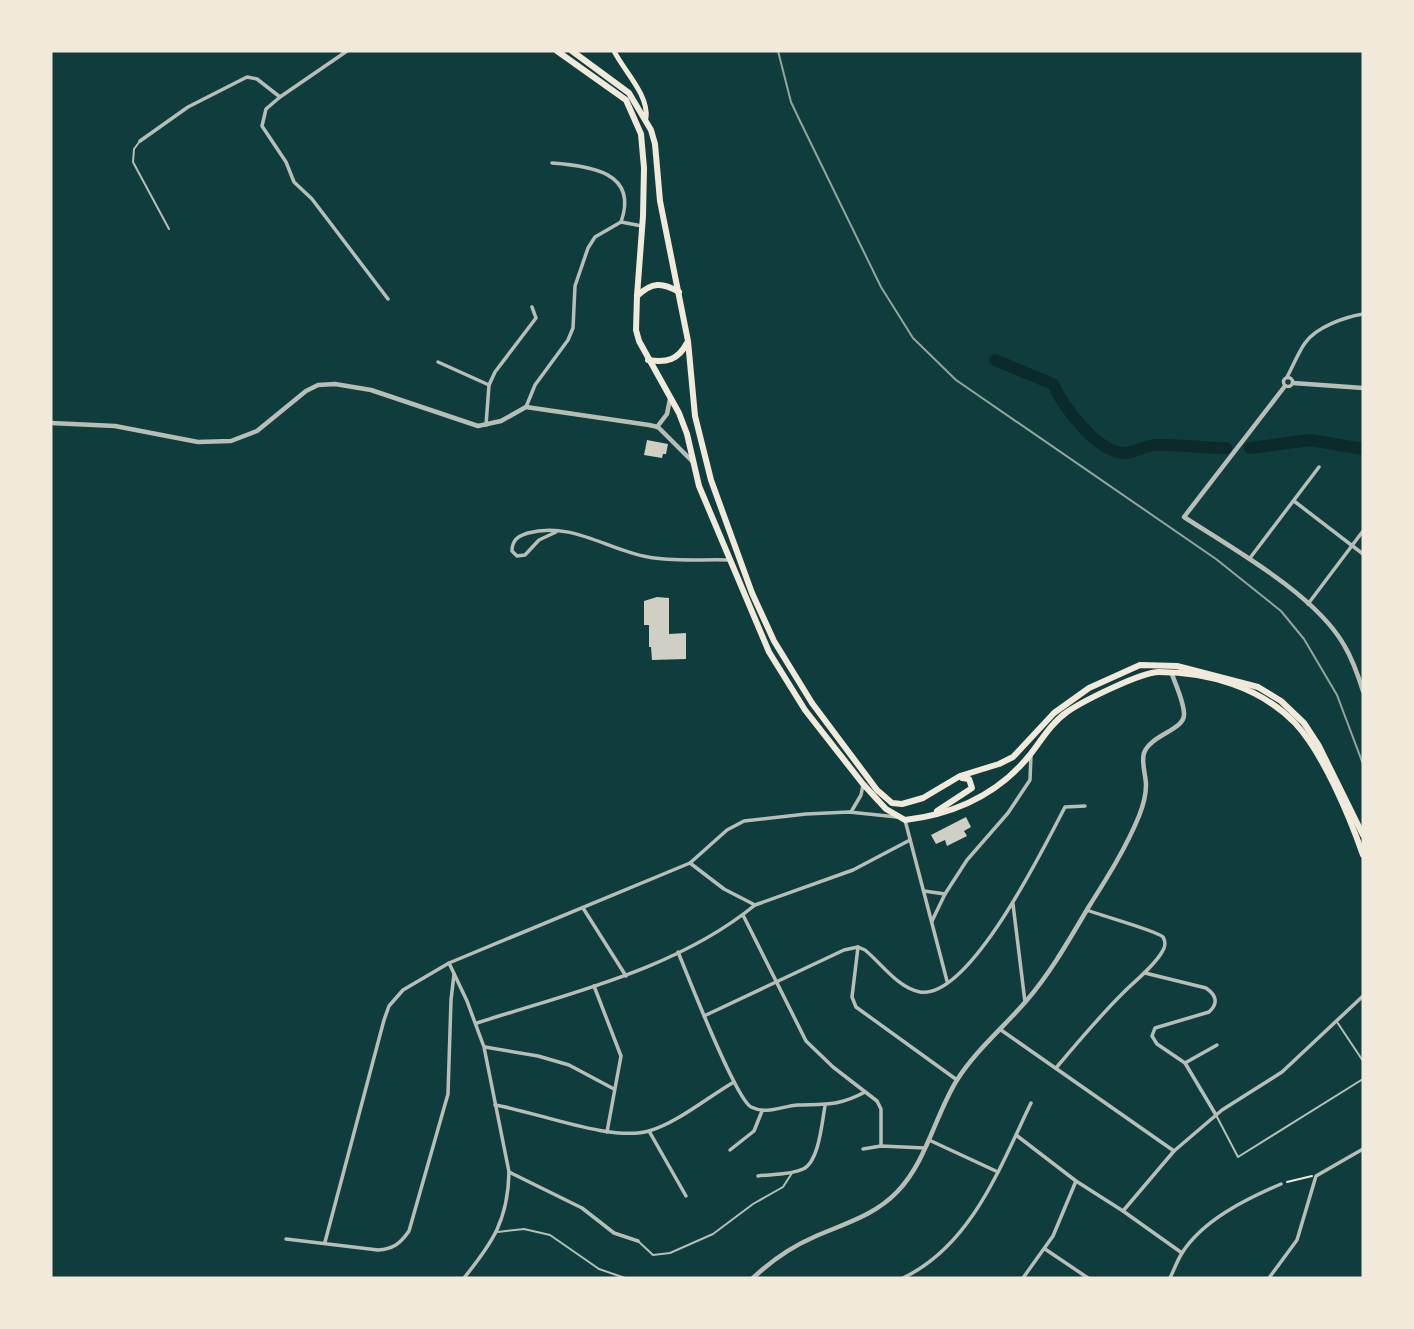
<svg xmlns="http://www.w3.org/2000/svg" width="1414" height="1329" font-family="'IBM Plex Sans',sans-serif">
  <rect width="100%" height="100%" fill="#0f3d3e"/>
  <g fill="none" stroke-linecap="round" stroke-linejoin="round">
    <!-- river -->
    <g stroke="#0a2a2b" stroke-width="12">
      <path d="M 995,360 L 1053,384 C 1063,406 1097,453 1125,453 C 1135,453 1145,445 1156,445 C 1179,444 1202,448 1226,448"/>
      <path d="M 1250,448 L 1310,440 L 1363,449"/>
    </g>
  </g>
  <!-- building -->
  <g fill="#cfcfc3">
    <path d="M 647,440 L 668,444 L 666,454 L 663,454 L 662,458 L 644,455 Z"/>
    <path d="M 657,597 L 669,598 L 669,634 L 686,633 L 686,659 L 652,660 L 651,647 L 649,647 L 649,625 L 644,625 L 644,601 Z"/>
    <path d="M 966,817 L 971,827 L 964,831 L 967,836 L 947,846 L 945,840 L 936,844 L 931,835 Z"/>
  </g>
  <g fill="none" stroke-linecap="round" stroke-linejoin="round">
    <!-- path -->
    <path stroke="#f1e9da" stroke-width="2" d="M 1287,1182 L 1312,1176"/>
    <!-- service -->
    <g stroke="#b8beb3" stroke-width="2">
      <path d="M 140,141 L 134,149 L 133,162 L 169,229"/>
      <path d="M 1337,1022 L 1363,1061"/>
      <path d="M 1216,1115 L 1238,1157 L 1363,1079"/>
      <path d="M 498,1232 L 524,1229 L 550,1235 L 599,1269 L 625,1278"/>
      <path d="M 638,1241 L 653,1255 L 670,1253 L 713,1234 L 753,1204 L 783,1187 L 792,1173"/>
    </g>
    <!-- minor -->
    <g stroke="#b8beb3" stroke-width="3.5">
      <path d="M 347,51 L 280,97 L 266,109 L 262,126 L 286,162 L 294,182 L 312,199 L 388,299"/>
      <path d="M 140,141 L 188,107 L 247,77 L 257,79 L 280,97"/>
      <path d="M 552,163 C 590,166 639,172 621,222"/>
      <path d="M 438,362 L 489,385"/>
      <path d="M 1287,377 C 1293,366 1298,353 1305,343 C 1316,327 1345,317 1363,314"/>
      <circle cx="1288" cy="382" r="4.5"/>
      <path d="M 526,407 L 535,385 L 568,340 L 573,328 L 575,286 L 588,248 L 595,237 L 621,222 L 642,226"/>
      <path d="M 486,425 L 489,385 L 495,372 L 536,318 L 532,307"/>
      <path d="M 1294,501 L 1363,554"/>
      <path d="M 556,532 L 539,540 L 525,555 L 517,556 L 512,551 C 512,540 518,536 528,533 C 571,521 608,550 648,557 C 674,562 703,559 729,560"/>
      <path d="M 1250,558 L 1319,467"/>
      <path d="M 1308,604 L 1363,531"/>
      <path d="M 851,812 L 861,795 L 863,785"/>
      <path d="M 905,820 L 947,981"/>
      <path d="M 690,863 L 724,889 L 755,905"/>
      <path d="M 924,891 L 945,894"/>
      <path d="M 1013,904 L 1025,1002"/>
      <path d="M 583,908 L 626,976"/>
      <path d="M 743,915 L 806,1041 L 833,1067 L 877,1101 L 881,1109 L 881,1146"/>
      <path d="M 932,921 L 945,894 L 967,860 L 1008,813 L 1030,780 L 1031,755"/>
      <path d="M 858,947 L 852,997 L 856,1007 L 957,1080"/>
      <path d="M 678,952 C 688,976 735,1098 751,1107 C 767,1115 782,1106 798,1105 C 826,1104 839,1106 865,1092"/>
      <path d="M 449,963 L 467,1001 L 484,1047 L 509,1172 C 508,1220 493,1242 464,1278"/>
      <path d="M 1145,973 L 1206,988 C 1216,995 1219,1003 1209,1012 L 1155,1028 L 1152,1036 L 1157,1044 L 1185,1063 L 1216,1115"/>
      <path d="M 594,986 L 621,1056 L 607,1132"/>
      <path d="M 704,1016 L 844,950 L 858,947 L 865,950 C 881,963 898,988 920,992 C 970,1000 1045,845 1065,807 L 1085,806"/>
      <path d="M 477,1023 C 570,993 677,969 755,905 L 853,870 L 910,840"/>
      <path d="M 1001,1030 L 1174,1151"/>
      <path d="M 485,1047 L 538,1056 L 569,1065 L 614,1089"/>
      <path d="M 1185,1063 L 1217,1045"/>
      <path d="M 1056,1068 C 1077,1043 1098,1018 1121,995 C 1134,981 1152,969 1162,952 C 1165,948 1166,942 1163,937 C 1158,931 1099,915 1087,910"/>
      <path d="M 495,1105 C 537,1112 611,1142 649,1131 C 677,1123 708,1097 734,1082"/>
      <path d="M 649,1131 L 686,1196"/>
      <path d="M 1016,1135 L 1076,1181 L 1123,1211 L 1182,1253"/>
      <path d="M 929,1140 L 998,1172"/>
      <path d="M 863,1149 L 881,1146 L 925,1148"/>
      <path d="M 730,1150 L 754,1131 L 762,1111"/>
      <path d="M 509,1172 L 582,1208 L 614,1233 L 638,1241"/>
      <path d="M 758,1176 C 772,1174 791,1175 803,1169 C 819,1162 822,1122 825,1106"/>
      <path d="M 1123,1211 L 1174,1151 L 1222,1110 L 1282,1072 L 1363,996"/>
      <path d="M 286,1239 L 378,1250 C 393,1249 400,1244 409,1231 L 448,1094 L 451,1000 L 454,974"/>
      <path d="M 325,1242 L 384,1020 L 389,1006 L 403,990 L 449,963 L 690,863 L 727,830 L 744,821 L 806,814 L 849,812 L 897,817"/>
      <path d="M 1045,1249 L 1088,1278"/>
      <path d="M 903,1278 C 972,1245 1000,1167 1031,1103"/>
      <path d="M 1023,1278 L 1053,1236 L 1076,1181"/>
      <path d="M 1170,1278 C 1174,1270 1177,1261 1182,1253 C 1203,1220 1246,1199 1281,1184"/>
      <path d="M 1269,1278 L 1297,1240 L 1316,1176 L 1363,1149"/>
    </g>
    <!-- tertiary -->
    <g stroke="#b8beb3" stroke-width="4.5">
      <path d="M 1293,383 L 1363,388"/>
      <path d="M 1285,386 L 1184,517 C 1233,549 1315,594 1344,645 C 1353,660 1358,675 1363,691"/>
      <path d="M 51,423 L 115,426 L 198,442 L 231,441 L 257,431 L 306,391 L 318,385 L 335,384 L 371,390 L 478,426 L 501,421 L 526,407 L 649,425 L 658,427 L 692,461"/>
      <path d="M 657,427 L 667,414 L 670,399"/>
      <path d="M 753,1278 C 771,1261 791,1247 814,1237 C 843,1224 874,1216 897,1192 C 927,1161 935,1115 957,1080 C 975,1051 1004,1027 1027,1000 C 1051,972 1069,940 1088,908 C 1107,878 1126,848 1139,816 C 1143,806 1146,795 1146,785 C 1146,775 1141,763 1144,753 C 1150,735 1185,730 1184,714 C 1184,702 1176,686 1172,674"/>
    </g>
    <!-- secondary -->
    <path stroke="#f1e9da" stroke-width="5" d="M 614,51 C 624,71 649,95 646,118"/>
    <!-- primary -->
    <g stroke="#f1e9da" stroke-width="6">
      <path d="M 557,51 L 626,100 L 641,134 L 644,168 L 643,216 L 637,296 L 636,330 L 639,341 L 679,413 L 687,434 L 699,486 L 769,652 L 805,710 L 863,784 L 886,809 L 905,820 C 954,814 997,795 1029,756 C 1041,741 1051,723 1067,712 C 1083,701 1141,672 1159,672 C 1208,672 1260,687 1295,723 C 1323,753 1349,815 1363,855"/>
      <path d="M 572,51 L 629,93 L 651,130 L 655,144 L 660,201 L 688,341 L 695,416 L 711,480 L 752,593 L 774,641 L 812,703 L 877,790 L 892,803 L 902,804 L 923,798 L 960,776 L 999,764 L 1013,757 L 1054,713 L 1089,688 L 1140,665 L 1177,666 L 1258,687 L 1281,701 L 1304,723 L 1319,746 L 1363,835"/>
      <path d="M 637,296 C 652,282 662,282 679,292"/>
      <path d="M 648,360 C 667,363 678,360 687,343"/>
      <path d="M 937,811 L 972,788 L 969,779 L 962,778"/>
    </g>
    <!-- rail -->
    <path stroke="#97a49c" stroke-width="2" d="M 778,51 L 791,102 L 800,121 L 881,287 L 913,338 L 956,380 L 1216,559 L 1281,611 L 1304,639 L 1337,695 L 1363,764"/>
  </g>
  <!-- border -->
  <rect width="1414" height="1329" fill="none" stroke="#f1e9da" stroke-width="105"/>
</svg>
